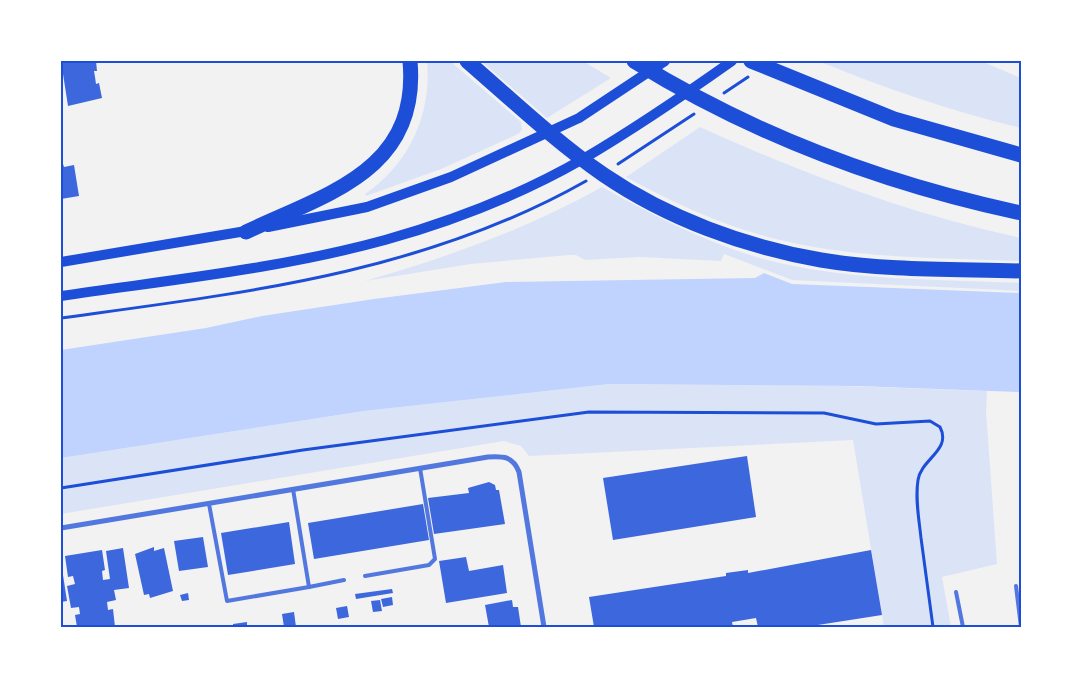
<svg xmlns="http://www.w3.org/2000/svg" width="1082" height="688" font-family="Roboto,sans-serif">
  <rect width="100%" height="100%" fill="#f2f2f2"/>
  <!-- green -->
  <g fill="#dbe4f7">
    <path d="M 427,61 L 450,61 L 521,122 L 522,130 L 518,134 L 441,169 L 366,196 L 365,194 C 409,164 432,114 427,61 Z"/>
    <path d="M 481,61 L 583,61 L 611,78 L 547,118 Z"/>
    <path d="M 818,61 L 981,61 L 1021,78 L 1021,128 C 951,111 884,88 818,61 Z"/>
    <path d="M 700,127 C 804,174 909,214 1021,238 L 1021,261 C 947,258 871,259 798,244 C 737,232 680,207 626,177 Z"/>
    <path d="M 602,187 C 658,218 716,248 779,263 C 858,281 940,279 1021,283 L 1021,291 L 792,280 L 724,254 L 721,261 L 640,257 L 585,260 L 576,255 L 569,255 L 471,264 L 365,281 C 448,257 527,229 602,187 Z"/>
    <path d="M 609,384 L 845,386 L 987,391 L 986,411 L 997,564 L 942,577 L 951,627 L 884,627 L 853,440 L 529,456 L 521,446 L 504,441 L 61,514 L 61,458 L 364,411 Z"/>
  </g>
  <!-- water -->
  <path fill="#bfd3fe" d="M 764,273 L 792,284 L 1021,293 L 1021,392 L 858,386 L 609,384 L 364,411 L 61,458 L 61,350 L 206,328 L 262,316 L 374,299 L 506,282 L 755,278 Z"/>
  <!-- building -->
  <g fill="#3d67dc">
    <path d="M 61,61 L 96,61 L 97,71 L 94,71 L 95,77 L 96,84 L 99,83 L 102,98 L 68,106 Z"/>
    <path d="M 61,164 L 63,164 L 64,167 L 74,165 L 79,196 L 61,199 Z"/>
    <path d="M 747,456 L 756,517 L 613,540 L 603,478 Z"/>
    <path d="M 489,482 L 495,485 L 496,490 L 499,490 L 505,524 L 434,534 L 428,498 L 469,493 L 468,488 Z"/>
    <path d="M 423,504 L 429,540 L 314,559 L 308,523 Z"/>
    <path d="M 289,522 L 295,564 L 228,575 L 221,533 Z"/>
    <path d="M 203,537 L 208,567 L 179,571 L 174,541 Z"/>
    <path d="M 154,547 L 154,551 L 164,548 L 173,591 L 150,598 L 149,594 L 144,595 L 135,554 Z"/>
    <path d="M 123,548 L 129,588 L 114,590 L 116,600 L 107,602 L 108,610 L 113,609 L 115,627 L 77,627 L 75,615 L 80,614 L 79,607 L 71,608 L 67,586 L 75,584 L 73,576 L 68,577 L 65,556 L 102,550 L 105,570 L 102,571 L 103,580 L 110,579 L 106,551 Z"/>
    <path d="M 871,550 L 882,615 L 805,627 L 758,627 L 756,618 L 732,622 L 733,627 L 594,627 L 589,597 L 726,576 L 726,573 L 748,570 L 748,573 Z"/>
    <path d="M 466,557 L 469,571 L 503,565 L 507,593 L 446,603 L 439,561 Z"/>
    <path d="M 61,575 L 63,575 L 67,601 L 61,602 Z"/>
    <path d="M 392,589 L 393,593 L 356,599 L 355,594 Z"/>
    <path d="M 188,593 L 189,600 L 182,601 L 180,595 Z"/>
    <path d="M 392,597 L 393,605 L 383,607 L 381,599 Z"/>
    <path d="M 380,600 L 382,611 L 373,612 L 371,601 Z"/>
    <path d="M 512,600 L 513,607 L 518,607 L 521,627 L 489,627 L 485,605 Z"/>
    <path d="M 347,606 L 349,617 L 338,619 L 336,608 Z"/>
    <path d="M 294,612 L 296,627 L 284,627 L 282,614 Z"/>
    <path d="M 247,622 L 247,627 L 233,627 L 233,624 Z"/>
  </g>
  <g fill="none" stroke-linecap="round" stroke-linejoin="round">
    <!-- path -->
    <g stroke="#1d4ed8" stroke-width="3">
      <path d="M 724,93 L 748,77"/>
      <path d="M 618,164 L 694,114"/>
      <path d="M 61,318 C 243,293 424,273 586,181"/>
      <path d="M 61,488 L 303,450 L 589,412 L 824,413 L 876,424 L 930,421 L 940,427 C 952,450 921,459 918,480 C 915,499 919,519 921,538 C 925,568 929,597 933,627"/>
    </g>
    <!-- service -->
    <g stroke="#5277de" stroke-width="4">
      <path d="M 293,489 L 309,587 L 344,580"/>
      <path d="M 209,504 L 227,601 L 309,587"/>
      <path d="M 365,576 L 429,565 L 435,559 L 420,468"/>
      <path d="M 1016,586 L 1021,627"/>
      <path d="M 956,592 L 963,627"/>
    </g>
    <!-- minor -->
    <path stroke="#5277de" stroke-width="5" d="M 61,528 L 488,457 C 503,456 513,456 519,472 L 544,627"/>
    <!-- secondary -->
    <g stroke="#1d4ed8" stroke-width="10">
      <path d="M 268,227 L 367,207 L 451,177 L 579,118 L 665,61"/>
      <path d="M 61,262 L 252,230"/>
      <path d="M 61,296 C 169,280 279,269 385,240 C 453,221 522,194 583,159 C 634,129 684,95 732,61"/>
    </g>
    <!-- motorway -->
    <g stroke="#1d4ed8" stroke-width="15">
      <path d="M 467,61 C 512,100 555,141 604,175 C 667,218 745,247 821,260 C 886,271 955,269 1021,271"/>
      <path d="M 634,61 C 752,134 885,184 1021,213"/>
      <path d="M 751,61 L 894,119 L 1021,155"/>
      <path d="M 246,232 C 326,194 420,171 410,61"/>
    </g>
  </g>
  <!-- border -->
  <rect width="1082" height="688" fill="none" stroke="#ffffff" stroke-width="125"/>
  <rect x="62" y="62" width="958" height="564" fill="none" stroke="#1d4ed8" stroke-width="2"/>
</svg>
